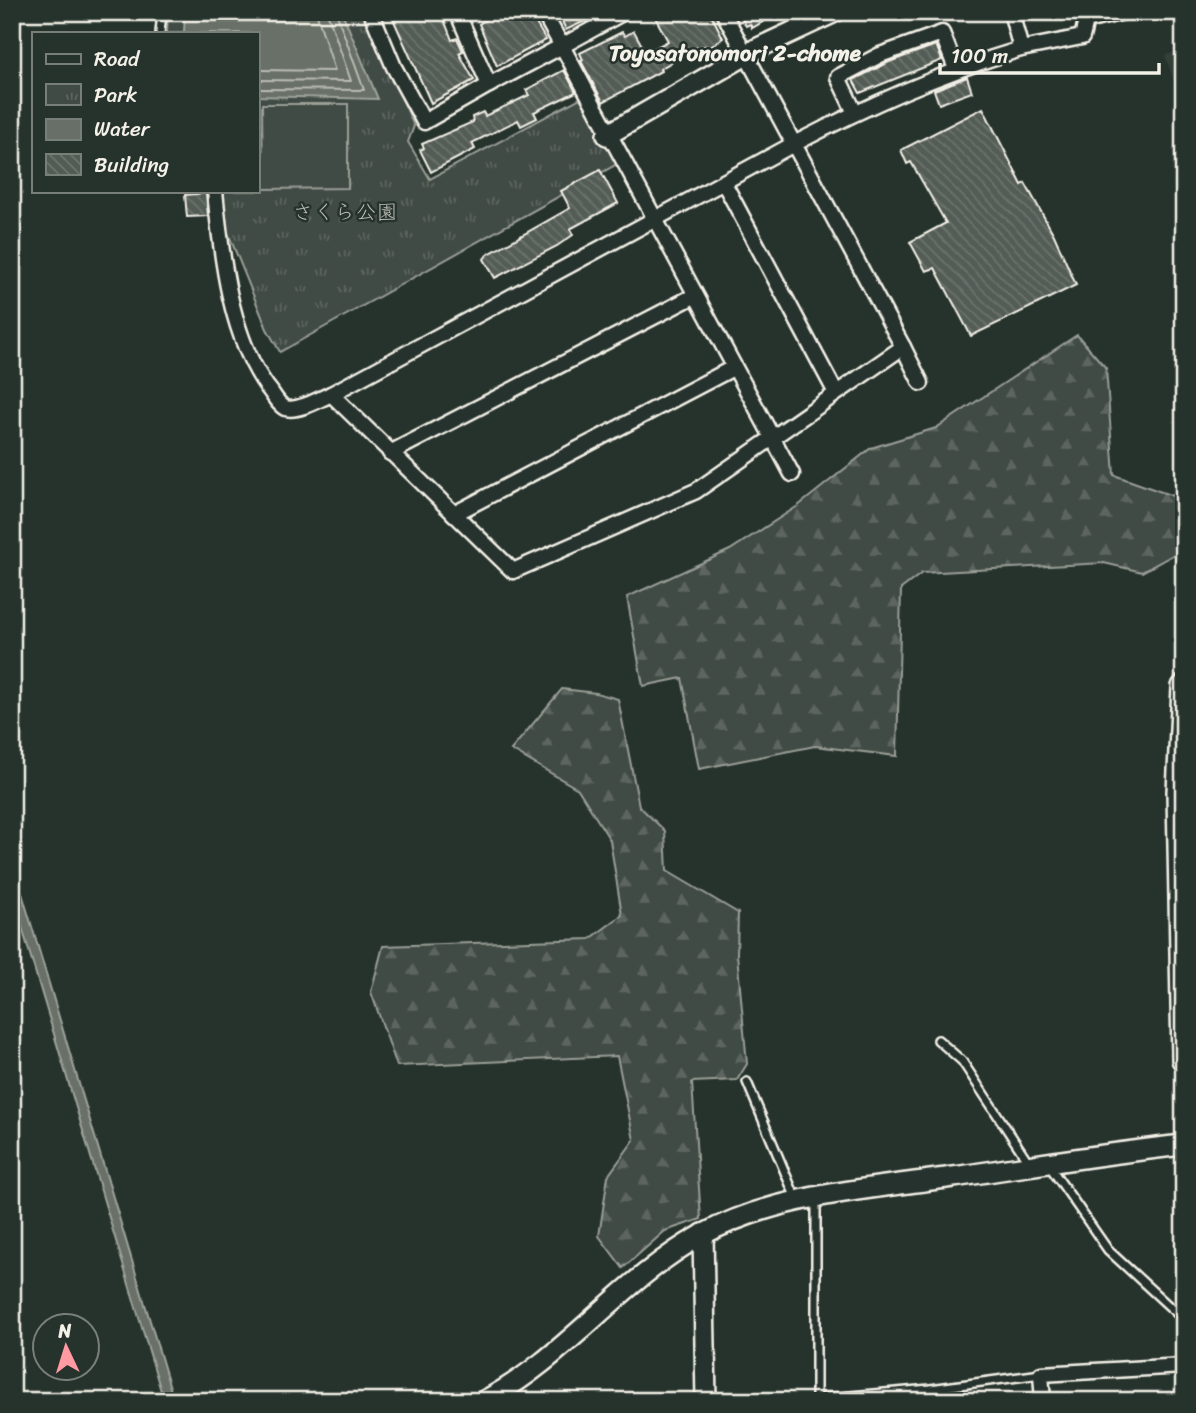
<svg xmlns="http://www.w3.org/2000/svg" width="1196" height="1413" font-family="Sriracha,'Klee One',sans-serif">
  <defs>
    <pattern id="forest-firs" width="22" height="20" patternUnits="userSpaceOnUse" patternTransform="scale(1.75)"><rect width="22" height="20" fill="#414b45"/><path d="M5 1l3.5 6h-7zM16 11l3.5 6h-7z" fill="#5d6560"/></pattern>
    <pattern id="park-tufts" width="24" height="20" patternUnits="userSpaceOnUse" patternTransform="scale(1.75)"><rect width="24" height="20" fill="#414b45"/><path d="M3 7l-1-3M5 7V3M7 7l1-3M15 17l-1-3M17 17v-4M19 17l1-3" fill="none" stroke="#5d6560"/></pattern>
    <pattern id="building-back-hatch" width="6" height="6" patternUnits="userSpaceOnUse" patternTransform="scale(1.75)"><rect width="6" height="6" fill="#525c55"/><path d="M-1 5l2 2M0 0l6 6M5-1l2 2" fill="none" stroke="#6c746d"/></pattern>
  </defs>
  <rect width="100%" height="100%" fill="#26332d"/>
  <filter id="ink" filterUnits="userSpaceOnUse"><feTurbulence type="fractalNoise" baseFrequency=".0143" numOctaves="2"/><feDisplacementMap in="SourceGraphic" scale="14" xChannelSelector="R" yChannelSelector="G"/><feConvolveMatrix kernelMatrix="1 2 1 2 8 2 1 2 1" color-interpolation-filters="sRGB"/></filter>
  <g filter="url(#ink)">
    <!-- built -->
    <path fill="#333f39" d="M 1184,50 L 1184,110 L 1165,55 Z"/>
    <!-- forest -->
    <g fill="url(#forest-firs)" stroke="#9a9e96" stroke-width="2">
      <path d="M 1077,335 L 1106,368 L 1114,475 L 1184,500 L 1184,549 L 1142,572 L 1104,563 L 922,573 L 901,589 L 897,756 L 815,746 L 699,769 L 682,678 L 643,686 L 627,597 L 730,550 L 798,506 L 871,448 L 936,428 Z"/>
      <path d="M 562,689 L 596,693 L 618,699 L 639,806 L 665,831 L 667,871 L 738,913 L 737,954 L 747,1064 L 737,1080 L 692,1082 L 701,1219 L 665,1231 L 623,1268 L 599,1236 L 608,1176 L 634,1140 L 617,1056 L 397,1066 L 371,992 L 383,946 L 590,939 L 622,915 L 610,840 L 578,789 L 511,750 Z"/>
    </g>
    <!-- park -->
    <path fill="url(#park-tufts)" stroke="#9a9e96" stroke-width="2" d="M 168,12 L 365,12 L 414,126 L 408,142 L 430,179 L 582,97 L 617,164 L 280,352 L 267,329 L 224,223 L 223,191 L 257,191 L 257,33 L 167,33 Z"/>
    <!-- pitch -->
    <path fill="#414b45" stroke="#9a9e96" stroke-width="2" d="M 262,104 L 348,104 L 348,188 L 263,189 Z"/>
    <!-- water -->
    <g fill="#676f68" stroke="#9fa39b" stroke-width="2">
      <path d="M 185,12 L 342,12 L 378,99 L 257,96 L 257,33 L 184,33 Z"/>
      <path d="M 12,860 L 174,1401 L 164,1401 L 12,894 Z"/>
    </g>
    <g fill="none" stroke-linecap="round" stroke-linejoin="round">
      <!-- shore -->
      <g stroke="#bcbdb5" stroke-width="2">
        <path d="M 257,70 L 335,71 L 316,12"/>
        <path d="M 257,80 L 351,81 L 327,12"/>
        <path d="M 257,89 L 364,90 L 336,12"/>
      </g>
    </g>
    <!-- building -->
    <g fill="url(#building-back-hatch)" stroke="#f4f1e8" stroke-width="2">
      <path d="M 390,12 L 415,12 L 417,18 L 441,12 L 452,40 L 457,38 L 463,51 L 459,53 L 474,80 L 431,103 Z"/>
      <path d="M 498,12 L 529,12 L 546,40 L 497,66 L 479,24 Z"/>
      <path d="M 558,12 L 604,12 L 566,30 Z"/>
      <path d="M 656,12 L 710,12 L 723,38 L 706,50 L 705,46 L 695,48 L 660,69 L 661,71 L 603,102 L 581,61 L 583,60 L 580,53 L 622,32 L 625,36 L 634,31 L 646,53 L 668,41 L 656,19 L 659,17 Z"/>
      <path d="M 738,12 L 780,12 L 752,28 L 750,24 L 746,26 Z"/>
      <path d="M 936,45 L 942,60 L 860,93 L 853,80 L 889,62 Z"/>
      <path d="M 564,70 L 576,92 L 534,112 L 537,118 L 521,126 L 518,120 L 472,143 L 475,149 L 431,172 L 420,150 L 424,148 L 422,144 L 473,122 L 472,117 L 483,112 L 485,116 L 529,95 L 526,90 Z"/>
      <path d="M 967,77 L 972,92 L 939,104 L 934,90 Z"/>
      <path d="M 983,108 L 1022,185 L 1025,183 L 1054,235 L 1076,285 L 971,336 L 935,268 L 926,271 L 910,242 L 946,223 L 911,162 L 907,164 L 901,150 Z"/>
      <path d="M 600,170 L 618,203 L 570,229 L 573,235 L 557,246 L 495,278 L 484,259 L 487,255 L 570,208 L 561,191 Z"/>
      <path d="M 206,193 L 208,216 L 187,217 L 185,195 Z"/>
    </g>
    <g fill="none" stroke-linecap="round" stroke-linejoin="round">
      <!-- service casing -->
      <g stroke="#f4f1e8" stroke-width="12">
        <g id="service">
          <path d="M 160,33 L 162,12"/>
          <path d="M 938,1040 L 962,1061 L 1029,1163"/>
          <path d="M 747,1082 L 797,1201"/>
          <path d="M 1048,1164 L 1108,1250 L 1184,1320"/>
          <path d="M 816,1399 L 930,1389 L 1041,1374"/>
          <path d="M 816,1401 L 816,1198"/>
        </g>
      </g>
      <!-- minor casing -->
      <g stroke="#f4f1e8" stroke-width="19">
        <g id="minor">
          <path d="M 371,12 L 394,67 L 424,122 L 489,85"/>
          <path d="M 457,12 L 489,85 L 562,46 L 543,12"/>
          <path d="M 624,12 L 562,46 L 792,474"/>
          <path d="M 723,12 L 903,347 L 696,491 L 513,571 L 331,394 L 792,145 C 867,106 940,73 1021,49 L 1011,12"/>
          <path d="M 1021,49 L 1082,37 L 1086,21 L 1124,12"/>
          <path d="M 855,113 L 838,77 L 880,55 L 942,33 L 956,69"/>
          <path d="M 724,183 L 836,393"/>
          <path d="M 215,191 C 221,254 230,341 271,392 C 275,398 279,405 285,408 C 298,412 320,399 331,394"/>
          <path d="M 903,347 L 921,383"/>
          <path d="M 390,453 L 694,296"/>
          <path d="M 454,514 L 733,368"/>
          <path d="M 1043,1401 L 1041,1374 L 1184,1366"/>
        </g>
      </g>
      <!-- tertiary casing -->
      <g stroke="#f4f1e8" stroke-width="24">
        <g id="tertiary">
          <path d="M 607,135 L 758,48 L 835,12"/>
          <path d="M 703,1234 L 706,1401"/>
          <path d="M 484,1401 C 565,1359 621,1279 702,1235 C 777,1194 870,1189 953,1177 C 1030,1166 1107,1153 1184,1145"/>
        </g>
      </g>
      <!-- primary casing -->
      <g stroke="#f4f1e8" stroke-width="28">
        <path id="primary" d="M 1184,687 L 1179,792 L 1184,1059"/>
      </g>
      <!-- service -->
      <use href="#service" stroke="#26332d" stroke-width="7"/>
      <!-- minor -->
      <use href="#minor" stroke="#26332d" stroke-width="14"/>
      <!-- tertiary -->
      <use href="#tertiary" stroke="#26332d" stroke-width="19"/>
      <!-- primary -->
      <use href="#primary" stroke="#26332d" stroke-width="23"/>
    </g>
  </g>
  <g text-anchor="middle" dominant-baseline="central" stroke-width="5" stroke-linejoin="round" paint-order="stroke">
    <!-- park labels -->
    <g font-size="21" fill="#bebfb7" stroke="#26332d">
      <text x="345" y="212">さくら公園</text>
    </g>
    <!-- neighbourhood labels -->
    <g font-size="23" font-weight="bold" fill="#f4f1e8" stroke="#26332d">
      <text x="735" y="53">Toyosatonomori 2-chome</text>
    </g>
  </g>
  <!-- margin -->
  <rect width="1196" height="1413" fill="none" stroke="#26332d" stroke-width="42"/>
  <rect x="21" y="21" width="1154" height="1371" fill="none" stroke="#f4f1e8" stroke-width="2.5" filter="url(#ink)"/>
  <!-- legend -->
  <rect x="32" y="32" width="228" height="161" fill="#26332d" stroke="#787f78" stroke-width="2"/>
  <rect x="46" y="54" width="35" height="10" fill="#26332d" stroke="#787f78" stroke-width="2"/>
  <text x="94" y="66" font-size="21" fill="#f4f1e8">Road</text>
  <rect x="46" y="84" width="35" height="21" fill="url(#park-tufts)" stroke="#787f78" stroke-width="2"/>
  <text x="94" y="102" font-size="21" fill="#f4f1e8">Park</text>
  <rect x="46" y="119" width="35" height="21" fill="#676f68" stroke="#787f78" stroke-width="2"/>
  <text x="94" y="136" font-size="21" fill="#f4f1e8">Water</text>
  <rect x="46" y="154" width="35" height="21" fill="url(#building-back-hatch)" stroke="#787f78" stroke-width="2"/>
  <text x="94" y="172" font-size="21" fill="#f4f1e8">Building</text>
  <!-- north arrow -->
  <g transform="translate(66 1347) rotate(356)"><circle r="33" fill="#26332d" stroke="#787f78" stroke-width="2"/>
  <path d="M0-5L12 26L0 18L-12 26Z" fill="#ff9aa2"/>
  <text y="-10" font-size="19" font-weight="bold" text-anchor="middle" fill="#f4f1e8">N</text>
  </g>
  <!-- scale -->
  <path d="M940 63v10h219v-10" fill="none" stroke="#f4f1e8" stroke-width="3.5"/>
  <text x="951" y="63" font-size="21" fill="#f4f1e8" stroke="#26332d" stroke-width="5" paint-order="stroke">100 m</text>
</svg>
